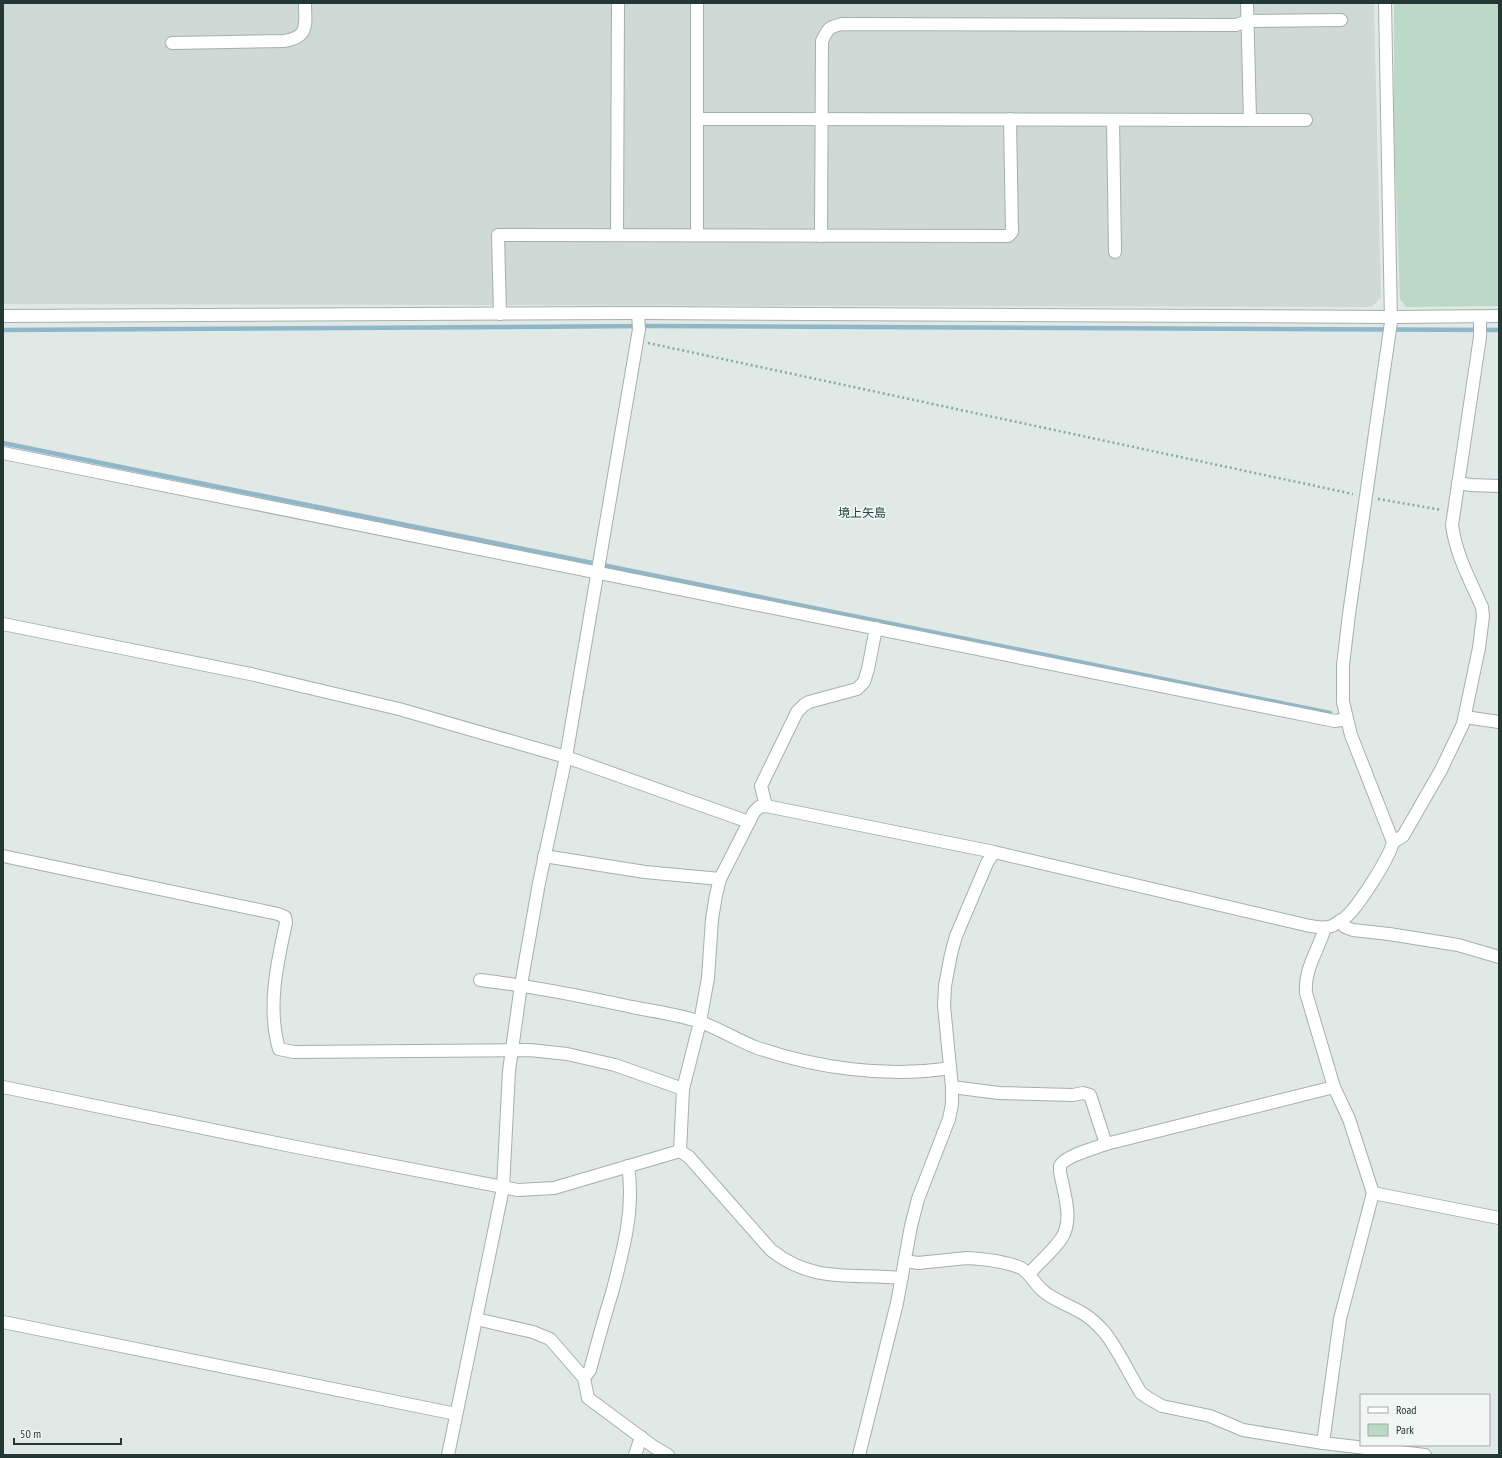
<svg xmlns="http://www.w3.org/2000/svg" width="1502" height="1458" font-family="'PT Sans Narrow','Noto Sans JP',sans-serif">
  <rect width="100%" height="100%" fill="#e1e9e7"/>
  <!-- built -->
  <path fill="#cfd9d6" d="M 3,3 L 1374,3 L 1381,298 L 1371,307 L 3,304 Z"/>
  <!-- green -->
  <path fill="#bcd8c7" d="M 1394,3 L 1499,3 L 1499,306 L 1406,307 L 1400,299 L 1394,130 Z"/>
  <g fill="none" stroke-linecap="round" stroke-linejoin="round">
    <!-- stream -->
    <g stroke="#8fb7c8" stroke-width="4.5">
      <path d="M 3,330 L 652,326 L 1499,330"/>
      <path d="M 3,443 L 1330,713"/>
    </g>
    <!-- minor casing -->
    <g stroke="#a4b0ae" stroke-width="14">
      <g id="minor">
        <path d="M 697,3 L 697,235"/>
        <path d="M 1247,3 L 1250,120"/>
        <path d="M 172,43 L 284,41 C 310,37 305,24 305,3"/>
        <path d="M 698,119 L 1306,120"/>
        <path d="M 1113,120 L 1115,252"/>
        <path d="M 617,235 L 618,3"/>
        <path d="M 821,236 L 822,41 C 828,28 829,27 842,24 L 1236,25 L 1247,21 L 1341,20"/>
        <path d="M 500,314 L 498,235 L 1008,236 L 1012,232 L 1010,119"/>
        <path d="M 3,316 L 638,313 L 1391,317 L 1499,316"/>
        <path d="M 3,453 L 1335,721 L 1347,719"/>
        <path d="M 1458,483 L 1471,485 L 1499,486"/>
        <path d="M 3,624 L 255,675 L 399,709 L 566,757 L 749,822"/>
        <path d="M 1465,717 L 1499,722"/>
        <path d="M 766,806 L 761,786 L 797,712 L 804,705 L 809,702 L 857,689 L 864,682 L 868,669 L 876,628"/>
        <path d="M 1393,842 L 1403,836 L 1441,770 L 1463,724 L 1479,648 L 1483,616 L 1482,607 C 1470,580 1456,555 1452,525 L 1480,337 L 1480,317"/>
        <path d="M 3,856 L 278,914 L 285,917 L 286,923 C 277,963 267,1008 279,1049 L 294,1052 L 530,1050 L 567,1054 L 615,1065 L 683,1089"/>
        <path d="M 544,856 L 645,872 L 720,879"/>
        <path d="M 1340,921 L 1345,927 L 1353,930 L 1389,934 L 1458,945 L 1499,957"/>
        <path d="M 1325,928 C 1318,951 1304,969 1306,993 L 1334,1087 L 1349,1119 L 1373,1193 L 1499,1218"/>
        <path d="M 480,980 C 531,986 582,996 632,1007 C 653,1011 674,1014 694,1020 C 715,1026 735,1039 755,1047 C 815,1068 887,1078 950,1068"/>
        <path d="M 3,1087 L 286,1145 L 518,1190 L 554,1188 L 680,1151 L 689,1157 L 771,1250 C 814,1284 852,1273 902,1278"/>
        <path d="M 952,1087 L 999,1093 L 1073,1095 L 1083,1093 L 1090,1095 L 1106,1144"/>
        <path d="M 680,1151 L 683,1089 L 700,1022 L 708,978 L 712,919 L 716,895 L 720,879 L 754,812 L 759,807 L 766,806 L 994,852 L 1310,926 C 1318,927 1324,929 1332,926 C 1337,923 1343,920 1347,916 C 1359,905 1390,857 1393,842 L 1351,735 L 1343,702 L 1343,665 L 1349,614 L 1391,322 L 1385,3"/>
        <path d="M 905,1261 L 918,1263 L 967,1258 C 984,1259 1005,1261 1021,1268 C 1030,1273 1034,1283 1042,1290 C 1054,1301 1070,1305 1084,1314 C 1092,1319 1099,1326 1105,1333 C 1118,1349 1129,1374 1141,1393 L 1148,1398 L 1162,1406 L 1210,1416 L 1243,1430 L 1323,1443 L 1425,1455"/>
        <path d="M 1029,1274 C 1039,1262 1052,1252 1061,1239 C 1074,1221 1064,1193 1060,1172 C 1060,1170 1060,1168 1060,1166 C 1064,1156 1096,1148 1106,1144 L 1334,1087"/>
        <path d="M 476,1319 L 533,1332 L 550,1339 L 584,1378 L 588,1398 L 654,1447 L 668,1455"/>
        <path d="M 3,1322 L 456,1414"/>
        <path d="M 584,1378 L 590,1370 C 597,1344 604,1318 612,1293 C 623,1251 635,1209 628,1166"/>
        <path d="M 1323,1443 L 1340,1319 L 1373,1193"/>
        <path d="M 448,1455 L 503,1188 L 509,1071 L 521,985 L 539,883 L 566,757 L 637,341 L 639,329 L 638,313"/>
        <path d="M 635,1455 L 641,1437"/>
        <path d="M 859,1455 L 897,1303 L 911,1226 L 918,1199 L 949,1119 L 952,1104 L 952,1087 L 944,1006 L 945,986 L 951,954 L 956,936 L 987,863 L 994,852"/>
      </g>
    </g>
    <!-- path -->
    <g stroke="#85a9a3" stroke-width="2.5" stroke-dasharray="2 3" stroke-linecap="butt">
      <path d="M 648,343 L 1353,494"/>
      <path d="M 1378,499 L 1442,510"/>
    </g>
    <!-- minor -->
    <use href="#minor" stroke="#fff" stroke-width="12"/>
  </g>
  <g text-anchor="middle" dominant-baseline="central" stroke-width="3.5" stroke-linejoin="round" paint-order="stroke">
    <!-- quarter labels -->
    <g font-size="12" fill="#224743" stroke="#f1f6f4">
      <text x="862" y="512">境上矢島</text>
    </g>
  </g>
  <!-- border -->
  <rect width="1502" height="1458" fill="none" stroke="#233835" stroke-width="8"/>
  <!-- legend -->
  <rect x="1360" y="1394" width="130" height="52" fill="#f1f6f4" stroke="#9faaa8"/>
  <rect x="1368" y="1407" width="20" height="6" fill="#ffffff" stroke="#9faaa8"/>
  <text x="1396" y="1414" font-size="12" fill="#233835">Road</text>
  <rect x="1368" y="1424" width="20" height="12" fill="#bcd8c7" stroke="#9faaa8"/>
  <text x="1396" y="1434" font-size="12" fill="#233835">Park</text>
  <!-- scale -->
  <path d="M14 1438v6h107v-6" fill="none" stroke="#233835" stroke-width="2"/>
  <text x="20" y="1438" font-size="12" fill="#233835" stroke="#f1f6f4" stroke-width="3" paint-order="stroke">50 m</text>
</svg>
